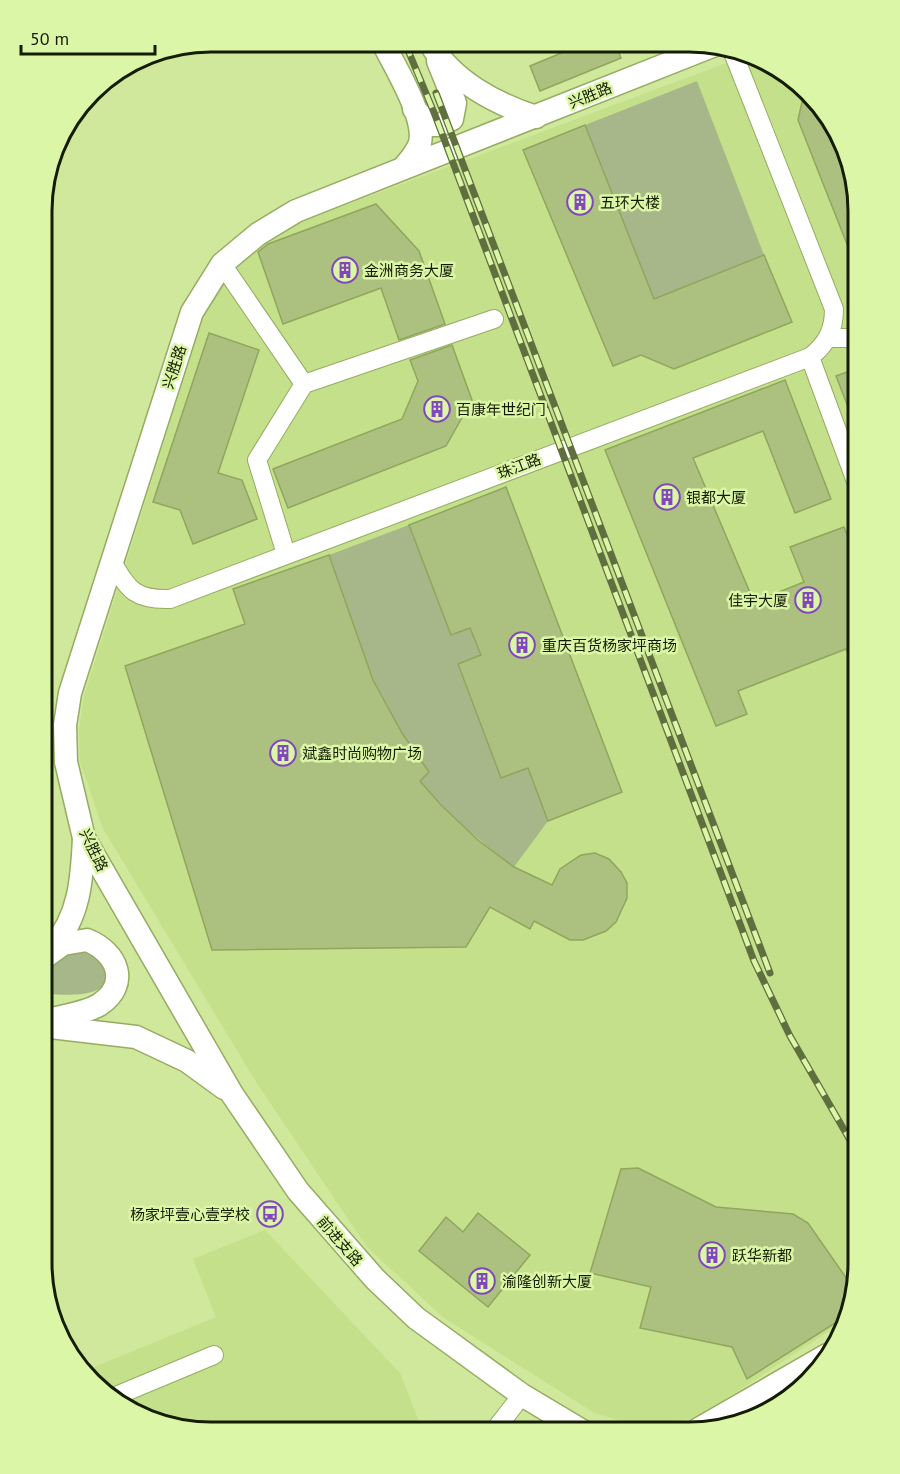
<svg xmlns="http://www.w3.org/2000/svg" width="900" height="1474" font-family="'PT Sans','Noto Sans SC',sans-serif">
  <rect width="100%" height="100%" fill="#cfe89b"/>
  <!-- built -->
  <g fill="#c5e08b">
    <path d="M 745,56 L 792,77 L 845,147 L 858,212 L 858,1274 L 838,1325 L 697,1418 L 635,1426 L 593,1412 L 444,1318 L 367,1247 L 258,1085 L 102,827 L 80,761 L 79,730 L 84,696 L 203,318 L 231,269 L 262,240 L 303,221 Z"/>
    <path d="M 265,1230 L 400,1373 L 422,1429 L 416,1431 L 189,1430 L 108,1397 L 87,1370 L 216,1317 L 193,1259 Z"/>
  </g>
  <!-- green -->
  <g fill="#a8b78a">
    <path d="M 697,81 L 764,255 L 654,299 L 585,125 Z"/>
    <path d="M 409,525 L 451,635 L 470,628 L 481,655 L 458,665 L 501,778 L 528,768 L 548,821 L 514,867 C 479,841 448,814 420,781 L 429,772 L 402,733 L 373,680 L 329,555 Z"/>
    <path d="M 78,947 L 105,959 C 105,965 108,973 107,978 C 103,1000 58,994 42,994 L 42,976 L 68,951 Z"/>
  </g>
  <!-- building -->
  <g fill="#acc180" stroke="#8fa65c" stroke-width="1.5">
    <path d="M 583,44 L 616,45 L 621,58 L 540,91 L 530,66 Z"/>
    <path d="M 804,93 L 845,147 L 858,212 L 858,272 L 798,120 Z"/>
    <path d="M 585,125 L 654,299 L 764,255 L 792,322 L 674,369 L 641,355 L 613,366 L 523,150 Z"/>
    <path d="M 376,204 L 419,251 L 445,324 L 399,340 L 381,288 L 283,324 L 258,252 L 268,244 Z"/>
    <path d="M 209,333 L 259,350 L 218,473 L 242,480 L 257,519 L 193,544 L 180,510 L 153,502 Z"/>
    <path d="M 452,345 L 472,400 L 446,446 L 288,508 L 273,469 L 402,419 L 418,381 L 410,360 Z"/>
    <path d="M 858,368 L 858,430 L 857,430 L 836,376 Z"/>
    <path d="M 785,380 L 831,499 L 795,513 L 763,431 L 693,458 L 754,602 L 804,582 L 790,547 L 844,527 L 858,563 L 858,677 L 846,649 L 738,691 L 747,714 L 716,726 L 605,450 Z"/>
    <path d="M 506,487 L 622,792 L 548,821 L 528,768 L 501,778 L 458,664 L 481,655 L 470,628 L 451,635 L 409,525 Z"/>
    <path d="M 329,555 L 373,680 L 402,733 L 429,772 L 420,781 L 441,805 L 479,841 L 514,867 L 552,885 L 560,869 L 581,855 L 595,853 L 609,859 L 621,872 L 627,883 L 627,898 L 616,922 L 606,931 L 583,940 L 570,940 L 534,921 L 530,929 L 490,907 L 466,947 L 212,950 L 125,666 L 245,624 L 233,589 Z"/>
    <path d="M 638,1168 L 716,1207 L 793,1214 L 808,1223 L 849,1282 L 849,1298 L 840,1320 L 747,1379 L 732,1347 L 640,1328 L 651,1287 L 590,1273 L 621,1169 Z"/>
    <path d="M 478,1213 L 530,1255 L 488,1307 L 419,1251 L 446,1217 L 463,1232 Z"/>
  </g>
  <g fill="none" stroke-linecap="round" stroke-linejoin="round">
    <!-- minor casing -->
    <g stroke="#95ac62" stroke-width="20">
      <g id="minor">
        <path d="M 732,50 L 834,309 C 834,330 827,344 810,357"/>
        <path d="M 222,264 L 304,384"/>
        <path d="M 828,338 L 858,338"/>
        <path d="M 286,554 L 257,460 L 304,384 L 494,319"/>
        <path d="M 113,563 C 128,591 137,600 170,599 L 810,357 L 858,487"/>
        <path d="M 770,1391 L 776,1401"/>
        <path d="M 111,1398 L 214,1355"/>
        <path d="M 494,1431 L 522,1395"/>
      </g>
    </g>
    <!-- major casing -->
    <g stroke="#95ac62" stroke-width="25">
      <g id="major">
        <path d="M 383,43 C 395,67 426,117 420,143 C 417,152 411,159 405,166"/>
        <path d="M 430,43 C 452,81 496,104 536,117"/>
        <path d="M 414,109 L 431,125 L 440,125 L 452,119 L 455,103 L 438,61"/>
        <path d="M 51,949 C 80,917 82,879 84,838"/>
        <path d="M 42,959 L 63,944 L 87,940 C 117,952 131,984 99,1005 C 83,1014 61,1016 44,1021"/>
        <path d="M 42,1026 L 136,1037 L 187,1061 L 224,1088"/>
        <path d="M 697,1430 L 827,1355"/>
        <path d="M 584,1432 L 522,1395 L 416,1318 L 375,1279 L 298,1191 L 232,1094 L 84,838 L 66,762 L 65,725 L 70,693 L 192,312 L 222,264 L 258,234 L 296,211 L 715,45"/>
      </g>
    </g>
    <!-- minor -->
    <use href="#minor" stroke="#fff" stroke-width="18"/>
    <!-- major -->
    <use href="#major" stroke="#fff" stroke-width="22"/>
    <!-- rail casing -->
    <g stroke="#606f3f" stroke-width="7">
      <g id="rail">
        <path d="M 405,43 L 435,115 L 754,961 L 790,1036 L 858,1154"/>
        <path d="M 436,93 L 770,973"/>
      </g>
    </g>
    <!-- rail -->
    <use href="#rail" stroke="#dcf6a8" stroke-width="4.5" stroke-dasharray="14" stroke-linecap="butt"/>
  </g>
  <!-- icons -->
  <defs>
    <g id="building-ring" transform="scale(1.35)"><circle r="9.5" fill="#dcf6a8" stroke="#8148be" stroke-width="1.5"/><path d="M-4-6H4V6H1V3H-1V6H-4ZM-2.5-4.3h1.7v1.8h-1.7ZM.8-4.3h1.7v1.8H.8ZM-2.5-1h1.7V.8h-1.7ZM.8-1h1.7V.8H.8Z" fill="#8148be"/></g>
    <g id="bus-ring" transform="scale(1.35)"><circle r="9.5" fill="#dcf6a8" stroke="#8148be" stroke-width="1.5"/><path d="M-5-6H5V4H4V6H2V4H-2V6H-4V4H-5ZM-3.5-4V0h7V-4ZM-3.5 1.2v1.5H-2V1.2ZM2 1.2v1.5H3.5V1.2Z" fill="#8148be"/></g>
  </defs>
  <g fill-rule="evenodd">
    <use href="#building-ring" x="580" y="202"/>
    <use href="#building-ring" x="345" y="270"/>
    <use href="#building-ring" x="437" y="409"/>
    <use href="#building-ring" x="667" y="497"/>
    <use href="#building-ring" x="808" y="600"/>
    <use href="#building-ring" x="522" y="645"/>
    <use href="#building-ring" x="283" y="753"/>
    <use href="#bus-ring" x="270" y="1214"/>
    <use href="#building-ring" x="712" y="1255"/>
    <use href="#building-ring" x="482" y="1281"/>
  </g>
  <g text-anchor="middle" dominant-baseline="central" stroke-width="5" stroke-linejoin="round" paint-order="stroke">
    <!-- street labels -->
    <g font-size="15" fill="#151d01" stroke="#dcf6a8">
      <text transform="translate(590 95) rotate(-22)">兴胜路</text>
      <text transform="translate(174 367) rotate(-72)">兴胜路</text>
      <text transform="translate(519 466) rotate(-21)">珠江路</text>
      <text transform="translate(94 850) rotate(64)">兴胜路</text>
      <text transform="translate(340 1241) rotate(49)">前进支路</text>
    </g>
    <!-- poi labels -->
    <g font-size="15" fill="#151d01" stroke="#dcf6a8" text-anchor="start">
      <text x="600" y="202">五环大楼</text>
      <text x="364" y="270">金洲商务大厦</text>
      <text x="456" y="409">百康年世纪门</text>
      <text x="686" y="497">银都大厦</text>
      <text x="788" y="600" text-anchor="end">佳宇大厦</text>
      <text x="542" y="645">重庆百货杨家坪商场</text>
      <text x="302" y="753">斌鑫时尚购物广场</text>
      <text x="250" y="1214" text-anchor="end">杨家坪壹心壹学校</text>
      <text x="732" y="1255">跃华新都</text>
      <text x="502" y="1281">渝隆创新大厦</text>
    </g>
  </g>
  <!-- crop -->
  <path d="M0 0H900V1474H0ZM211 52H689A159 159 0 0 1 848 211V1263A159 159 0 0 1 689 1422H211A159 159 0 0 1 52 1263V211A159 159 0 0 1 211 52Z" fill="#dcf6a8" fill-rule="evenodd"/>
  <path fill="none" stroke="#151d01" stroke-width="3" d="M211 52H689A159 159 0 0 1 848 211V1263A159 159 0 0 1 689 1422H211A159 159 0 0 1 52 1263V211A159 159 0 0 1 211 52Z"/>
  <!-- scale -->
  <path d="M21 45v9h134v-9" fill="none" stroke="#151d01" stroke-width="3"/>
  <text x="30" y="45" font-size="18" fill="#151d01" stroke="#dcf6a8" stroke-width="4.5" paint-order="stroke">50 m</text>
</svg>
